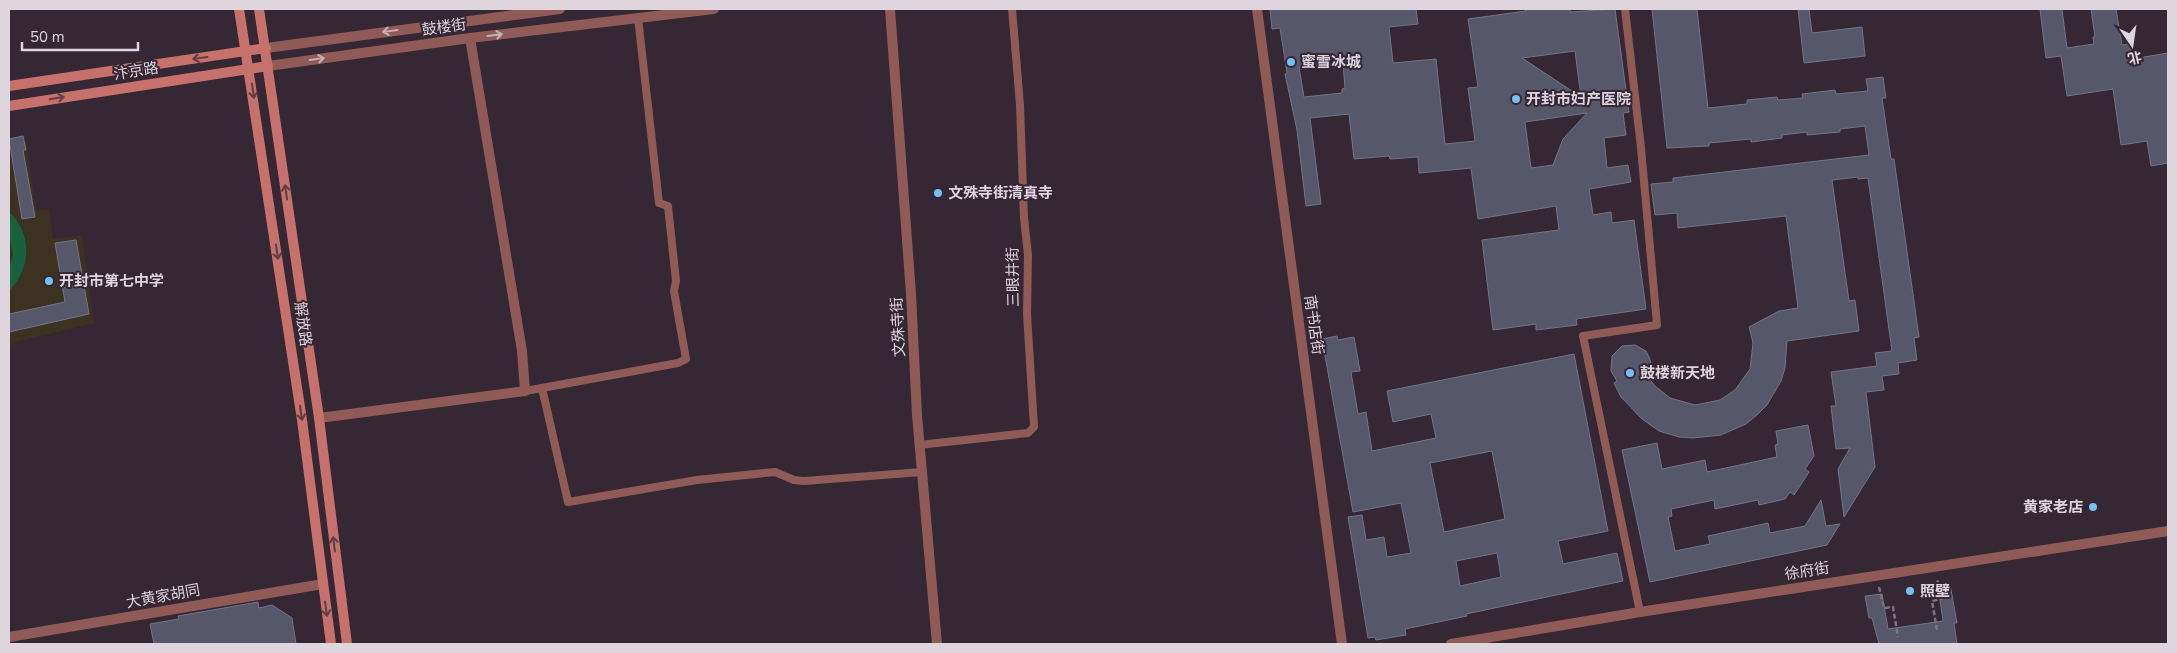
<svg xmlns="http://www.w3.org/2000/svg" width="2177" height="653" font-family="'Nunito Sans','Noto Sans SC',sans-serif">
  <rect width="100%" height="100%" fill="#352734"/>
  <!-- education -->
  <path fill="#3c3222" d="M 25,134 L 36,211 L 49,209 L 53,239 L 82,235 L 94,323 L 16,342 L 9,347 L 9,138 Z"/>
  <!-- green -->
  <path fill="#176141" d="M 9,212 C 33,234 31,269 9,291 L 9,268 L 13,254 L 9,234 Z"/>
  <!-- building -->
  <g fill="#56576a" stroke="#737488" fill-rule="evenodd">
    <path d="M 1270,9 L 1416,9 L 1418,24 L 1389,27 L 1393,63 L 1436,59 L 1445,144 L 1475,141 L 1468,88 L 1478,87 L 1468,19 L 1526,11 L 1525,9 L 1570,9 L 1570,12 L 1615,9 L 1629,112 L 1623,113 L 1626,135 L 1604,138 L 1607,168 L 1628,165 L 1631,182 L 1589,189 L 1593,215 L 1611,212 L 1612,223 L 1634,220 L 1646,309 L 1576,319 L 1577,325 L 1536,330 L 1536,324 L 1493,330 L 1482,240 L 1559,230 L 1556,206 L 1478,219 L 1471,168 L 1419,173 L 1418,157 L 1390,159 L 1389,156 L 1354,159 L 1349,114 L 1310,118 L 1321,204 L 1306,206 L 1297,130 L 1285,74 L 1287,73 L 1280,28 L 1272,29 ZM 1575,51 L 1581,97 L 1522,58 ZM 1343,64 L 1345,88 L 1342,89 L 1342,93 L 1304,97 L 1299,67 ZM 1587,113 L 1563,139 L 1553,165 L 1531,168 L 1525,122 Z"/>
    <path d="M 1652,9 L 1697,9 L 1708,108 L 1747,104 L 1747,100 L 1777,97 L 1778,100 L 1803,98 L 1802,94 L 1835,90 L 1836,94 L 1868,91 L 1866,79 L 1883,77 L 1886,98 L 1882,98 L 1891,159 L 1894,159 L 1919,337 L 1914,338 L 1917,360 L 1898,363 L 1899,374 L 1882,376 L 1884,390 L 1866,392 L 1875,467 L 1844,517 L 1838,469 L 1850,448 L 1836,449 L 1831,406 L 1836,406 L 1831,372 L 1877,366 L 1875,353 L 1892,351 L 1868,178 L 1858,179 L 1858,177 L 1832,180 L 1849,301 L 1855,300 L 1859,331 L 1787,341 L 1785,368 L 1781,381 L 1767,405 L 1757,415 L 1746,424 L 1721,435 L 1693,438 L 1679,437 L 1659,431 L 1642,419 L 1621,397 L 1614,383 L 1617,381 L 1611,371 L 1612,356 L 1622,346 L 1635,345 L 1646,351 L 1649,357 L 1651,363 L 1647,376 L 1655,386 L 1670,398 L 1695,405 L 1720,400 L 1735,390 L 1750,369 L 1753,343 L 1749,327 L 1779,311 L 1798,308 L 1786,216 L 1678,228 L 1677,213 L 1655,215 L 1651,184 L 1673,182 L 1673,178 L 1869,155 L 1865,126 L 1840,129 L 1840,132 L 1807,135 L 1807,132 L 1782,135 L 1782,138 L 1751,142 L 1751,139 L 1709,143 L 1709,146 L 1667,148 Z"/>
    <path d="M 1798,9 L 1809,9 L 1812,33 L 1862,27 L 1865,56 L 1804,63 Z"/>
    <path d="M 2040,9 L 2062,9 L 2067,48 L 2094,44 L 2093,37 L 2095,37 L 2091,9 L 2116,9 L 2122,45 L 2129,44 L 2132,59 L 2168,53 L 2168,163 L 2151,166 L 2147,141 L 2121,145 L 2113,89 L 2067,96 L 2061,56 L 2046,58 Z"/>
    <path d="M 23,136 L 26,150 L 23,150 L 35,217 L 22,219 L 9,139 Z"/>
    <path d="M 76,240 L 89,314 L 9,332 L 9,314 L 65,302 L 55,243 Z"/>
    <path d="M 1337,336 L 1338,340 L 1354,337 L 1360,371 L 1351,372 L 1358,414 L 1366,412 L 1372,451 L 1436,438 L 1431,414 L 1393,422 L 1387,391 L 1574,354 L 1608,531 L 1558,541 L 1563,564 L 1617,553 L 1623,581 L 1466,614 L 1467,616 L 1405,629 L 1406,635 L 1376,640 L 1375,637 L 1368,638 L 1348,517 L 1362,515 L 1366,540 L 1384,537 L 1387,557 L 1411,553 L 1401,503 L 1353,512 L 1322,339 ZM 1492,451 L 1505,519 L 1444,532 L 1430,463 ZM 1497,553 L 1501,577 L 1460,586 L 1456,561 Z"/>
    <path d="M 1808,425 L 1814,456 L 1805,469 L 1809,472 L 1794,495 L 1790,492 L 1785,499 L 1759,505 L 1758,500 L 1715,509 L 1714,500 L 1671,509 L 1672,516 L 1668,517 L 1675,551 L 1710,544 L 1708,536 L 1768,523 L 1770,533 L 1805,526 L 1821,500 L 1826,526 L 1840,524 L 1827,545 L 1650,582 L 1622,450 L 1657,443 L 1662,469 L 1705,460 L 1707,472 L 1777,457 L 1775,445 L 1778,444 L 1776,431 Z"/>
    <path d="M 1950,584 L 1957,623 L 1954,623 L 1957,644 L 1879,644 L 1872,618 L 1869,618 L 1865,596 L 1882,594 L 1888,629 L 1943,621 L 1938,586 Z"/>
    <path d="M 258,602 L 259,608 L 272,605 L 292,618 L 296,644 L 154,644 L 150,624 L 179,619 L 178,616 Z"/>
  </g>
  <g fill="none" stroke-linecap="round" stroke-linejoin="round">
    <!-- path -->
    <g stroke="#7f737e" stroke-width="2.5" stroke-dasharray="5 2.5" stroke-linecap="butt">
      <path d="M 1879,587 L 1884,608 L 1893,607 L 1898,637"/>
      <path d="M 1937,630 L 1932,601 L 1941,599 L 1937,579"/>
    </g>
    <!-- service -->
    <g stroke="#905a56" stroke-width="8">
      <path d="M 1625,9 L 1641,148 L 1657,325 L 1583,336 L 1640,612"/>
      <path d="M 542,388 L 678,363 L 686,359 L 674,291 L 676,281 L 668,206 L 659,203 L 638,18"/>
      <path d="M 525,391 L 542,388 L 568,502 L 697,480 L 775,472 L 794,480 L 804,481 L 922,472"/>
      <path d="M 919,445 L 1028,433 L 1034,427 L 1027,314 L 1028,255 L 1024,218 L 1020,105 L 1012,9"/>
    </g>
    <!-- pedestrian -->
    <path stroke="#905a56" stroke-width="10" d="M 1257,9 L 1342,644"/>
    <!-- minor -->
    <g stroke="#905a56" stroke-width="10">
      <path d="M 890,9 L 911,294 L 917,415 L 937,644"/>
      <path d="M 319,418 L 525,391 L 522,351 L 470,38"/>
      <path d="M 9,637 L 323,584"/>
    </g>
    <!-- tertiary -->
    <g stroke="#905a56" stroke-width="10">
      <path d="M 266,48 L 560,9"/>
      <path d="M 268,66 L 470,38 L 714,9"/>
      <path d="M 1451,644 L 1640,612 L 2168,531"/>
    </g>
    <!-- secondary -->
    <g stroke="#c7716c" stroke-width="10">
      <path d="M 239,9 L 302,420 L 331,644"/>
      <path d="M 259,9 L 319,418 L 347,644"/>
      <path d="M 9,86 L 266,48"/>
      <path d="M 9,106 L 268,66"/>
    </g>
  </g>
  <!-- one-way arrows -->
  <defs><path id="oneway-shaft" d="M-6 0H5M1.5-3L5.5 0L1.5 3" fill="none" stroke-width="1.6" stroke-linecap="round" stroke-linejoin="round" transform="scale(1.25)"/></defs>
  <g stroke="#c7b0b4">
    <use href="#oneway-shaft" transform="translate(390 31) rotate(172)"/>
    <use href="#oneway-shaft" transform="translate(495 35) rotate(-7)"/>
    <use href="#oneway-shaft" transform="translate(317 59) rotate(-8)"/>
  </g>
  <g stroke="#613d45">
    <use href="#oneway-shaft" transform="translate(200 58) rotate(172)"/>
    <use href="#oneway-shaft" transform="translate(253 91) rotate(82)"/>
    <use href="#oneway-shaft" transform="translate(57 98) rotate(-9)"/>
    <use href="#oneway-shaft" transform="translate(286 192) rotate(-98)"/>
    <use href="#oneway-shaft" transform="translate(277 252) rotate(82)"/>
    <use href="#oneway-shaft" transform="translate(301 413) rotate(82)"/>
    <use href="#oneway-shaft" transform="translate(334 544) rotate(-97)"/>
    <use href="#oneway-shaft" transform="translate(326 609) rotate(82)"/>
  </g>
  <!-- markers -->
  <g fill="#75c0f6" stroke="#352734" stroke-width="2">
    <circle cx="1291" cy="62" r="5"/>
    <circle cx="1516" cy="99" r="5"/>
    <circle cx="938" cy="193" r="5"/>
    <circle cx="49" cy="281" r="5"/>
    <circle cx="1630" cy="373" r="5"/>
    <circle cx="2093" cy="507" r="5"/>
    <circle cx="1910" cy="591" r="5"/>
  </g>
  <g text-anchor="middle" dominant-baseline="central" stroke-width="4" stroke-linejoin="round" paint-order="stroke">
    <!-- street labels -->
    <g font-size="15" fill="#ded5dd" stroke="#352734">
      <text transform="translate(444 27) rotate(-8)">鼓楼街</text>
      <text transform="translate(136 71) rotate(-9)">汴京路</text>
      <text transform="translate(1013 277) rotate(-91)">三眼井街</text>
      <text transform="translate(303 324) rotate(82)">解放路</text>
      <text transform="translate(1314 325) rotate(82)">南书店街</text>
      <text transform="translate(898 327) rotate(-93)">文殊寺街</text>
      <text transform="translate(1807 571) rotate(-9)">徐府街</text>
      <text transform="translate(163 596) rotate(-10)">大黄家胡同</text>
    </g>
    <!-- poi labels -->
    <g font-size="15" font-weight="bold" fill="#ded5dd" stroke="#352734" text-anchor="start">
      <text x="1301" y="62">蜜雪冰城</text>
      <text x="1526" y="99">开封市妇产医院</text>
      <text x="948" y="193">文殊寺街清真寺</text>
      <text x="59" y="281">开封市第七中学</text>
      <text x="1640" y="373">鼓楼新天地</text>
      <text x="2083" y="507" text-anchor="end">黄家老店</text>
      <text x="1920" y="591">照壁</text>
    </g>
  </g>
  <!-- border -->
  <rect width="2177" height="653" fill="none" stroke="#ded5dd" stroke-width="20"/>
  <!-- north arrow -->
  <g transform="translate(2132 45) rotate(167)" stroke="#352734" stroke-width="4" paint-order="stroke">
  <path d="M0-4L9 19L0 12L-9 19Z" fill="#ded5dd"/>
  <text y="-8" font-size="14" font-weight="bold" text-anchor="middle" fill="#ded5dd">北</text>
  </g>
  <!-- scale -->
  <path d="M22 42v8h116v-8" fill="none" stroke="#ded5dd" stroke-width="2.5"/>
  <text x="30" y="42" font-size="15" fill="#ded5dd" stroke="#352734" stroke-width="4" paint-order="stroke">50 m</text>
</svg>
